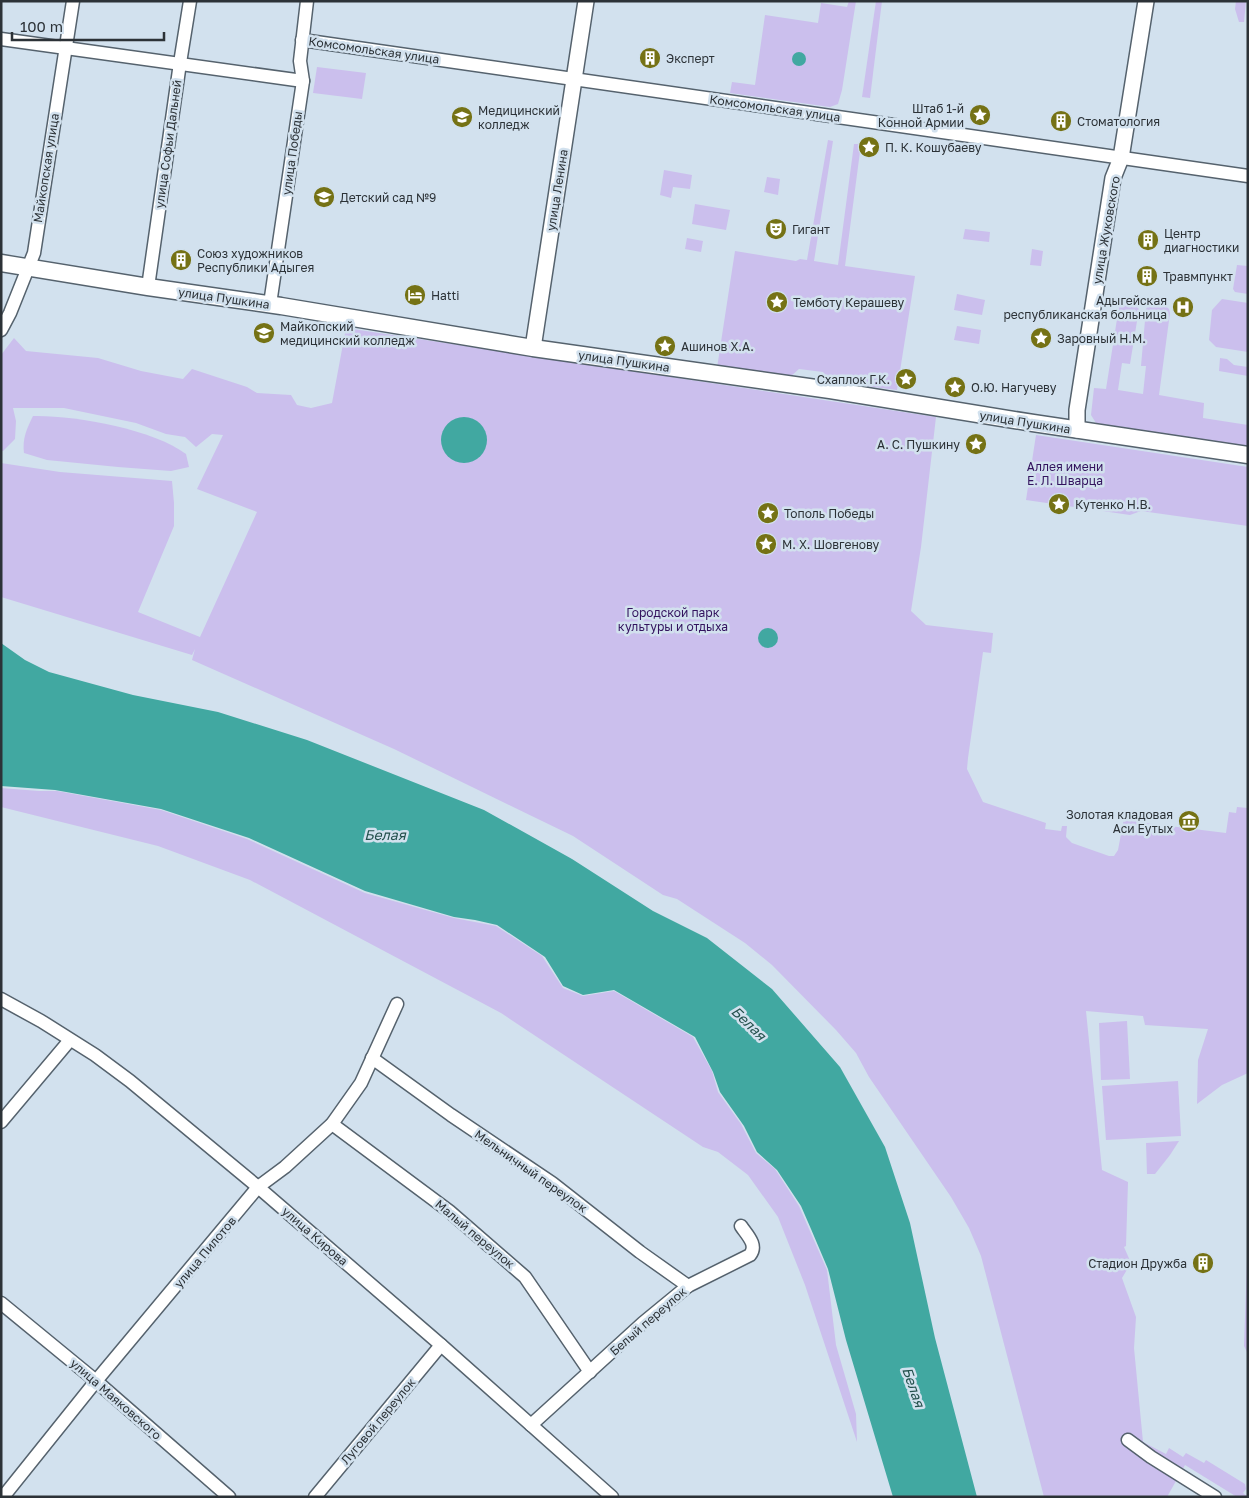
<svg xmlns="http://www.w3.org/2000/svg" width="1249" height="1498" font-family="'Golos Text',sans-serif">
  <rect width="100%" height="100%" fill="#d2e1ee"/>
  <!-- green -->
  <g fill="#cbbfed">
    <path d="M 849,1 L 856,1 L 842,90 L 838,104 L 830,107 L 730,93 L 732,82 L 755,85 L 765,15 L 818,23 L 821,3 L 847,7 Z"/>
    <path d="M 876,1 L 882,1 L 870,98 L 862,97 Z"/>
    <path d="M 1236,1 L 1246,1 L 1244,22 L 1239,22 L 1235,9 Z"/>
    <path d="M 317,67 L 366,73 L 362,99 L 313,93 Z"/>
    <path d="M 828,140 L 833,141 L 814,261 L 838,265 L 854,144 L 861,144 L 845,266 L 915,276 L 897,390 L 828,381 L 823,372 L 799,369 L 789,378 L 717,368 L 735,251 L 796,261 L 800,259 L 807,260 Z"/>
    <path d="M 664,170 L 692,175 L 690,189 L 673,187 L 671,198 L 660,195 Z"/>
    <path d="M 767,177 L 780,179 L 778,195 L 764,192 Z"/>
    <path d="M 695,204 L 730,210 L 726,230 L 692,224 Z"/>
    <path d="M 965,229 L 990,232 L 989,242 L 963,239 Z"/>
    <path d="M 687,238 L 703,241 L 701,252 L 685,249 Z"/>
    <path d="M 1032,249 L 1043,251 L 1041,266 L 1030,265 Z"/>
    <path d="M 1237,265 L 1248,266 L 1248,294 L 1235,292 L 1233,289 Z"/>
    <path d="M 957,294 L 985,300 L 982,315 L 954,310 Z"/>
    <path d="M 1222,299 L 1248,303 L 1248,352 L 1216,347 L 1209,340 L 1212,310 Z"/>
    <path d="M 1120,300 L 1131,302 L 1139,309 L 1130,364 L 1122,363 L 1118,390 L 1143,394 L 1146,366 L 1141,366 L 1146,309 L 1151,302 L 1161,302 L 1169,309 L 1170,313 L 1159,395 L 1204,403 L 1203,418 L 1248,425 L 1248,446 L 1096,423 L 1091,415 L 1094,388 L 1106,389 Z"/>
    <path d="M 957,326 L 981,330 L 979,344 L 954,340 Z"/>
    <path d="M 346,328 L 936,417 L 921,547 L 911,611 L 926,625 L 993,633 L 991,653 L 983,652 L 968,758 L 967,769 L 983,802 L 1046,823 L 1045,829 L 1061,831 L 1062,826 L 1067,826 L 1066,837 L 1072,843 L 1109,856 L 1114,856 L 1118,850 L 1125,813 L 1137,822 L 1226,833 L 1229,812 L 1236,813 L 1237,807 L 1248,808 L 1248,1073 L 1222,1085 L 1197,1104 L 1198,1060 L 1208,1029 L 1145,1025 L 1143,1016 L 1086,1011 L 1102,1170 L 1128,1182 L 1126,1246 L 1124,1247 L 1131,1263 L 1122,1278 L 1136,1317 L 1134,1348 L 1143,1442 L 1166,1454 L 1169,1448 L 1183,1457 L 1186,1453 L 1204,1463 L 1206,1460 L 1245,1484 L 1246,1489 L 1243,1493 L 1248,1497 L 1237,1497 L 1185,1465 L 1167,1497 L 1044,1497 L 981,1256 L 969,1228 L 951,1197 L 869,1077 L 856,1053 L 836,1030 L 772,965 L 745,943 L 677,899 L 663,895 L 573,836 L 394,749 L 192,660 L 195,649 L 192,655 L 1,597 L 1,463 L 60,472 L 172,481 L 174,503 L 174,526 L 138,612 L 200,637 L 257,512 L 197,489 L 223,435 L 212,434 L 196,447 L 185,437 L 166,434 L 136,423 L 64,408 L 13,408 L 16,421 L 15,439 L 3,451 L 1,451 L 1,355 L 14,338 L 26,351 L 98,358 L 141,371 L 183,379 L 192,369 L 247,387 L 257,393 L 291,395 L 297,405 L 311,408 L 332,403 Z"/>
    <path d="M 1220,358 L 1227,359 L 1234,365 L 1248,367 L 1248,376 L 1219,371 Z"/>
    <path d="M 33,416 C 74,415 153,429 186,454 L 189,467 L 171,471 L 118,467 L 47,460 L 24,453 C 22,439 27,428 33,416 Z"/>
    <path d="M 1036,435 L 1248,467 L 1248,526 L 1141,511 L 1130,515 L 1026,500 Z"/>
    <path d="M 1,788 L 39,791 L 57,791 L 161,810 L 247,839 L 365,893 L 454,918 L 496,926 L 542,956 L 563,988 L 583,996 L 614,991 L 693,1037 L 712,1071 L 718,1092 L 741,1124 L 756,1153 L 775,1169 L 799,1206 L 827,1270 L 836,1345 L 856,1414 L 857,1442 L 805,1285 L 778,1217 L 748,1175 L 718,1152 L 703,1147 L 501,1013 L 250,880 L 158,846 L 1,807 Z"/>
    <path d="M 1127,1021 L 1130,1079 L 1101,1080 L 1099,1023 Z"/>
    <path d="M 1178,1081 L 1181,1136 L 1106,1140 L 1102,1086 Z"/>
    <path d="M 1179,1141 L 1170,1155 L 1155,1174 L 1147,1174 L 1146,1143 Z"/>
    <path d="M 1248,1234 L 1248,1354 L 1244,1346 Z"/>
  </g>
  <!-- water -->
  <g fill="#41a8a1">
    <circle cx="799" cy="59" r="7"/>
    <circle cx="464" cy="440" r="23"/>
    <circle cx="768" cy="638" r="10"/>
    <path d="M 1,643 L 25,660 L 49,672 L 133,695 L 218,712 L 307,740 L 484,810 L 572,859 L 653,911 L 707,938 L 772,989 L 840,1067 L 885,1147 L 910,1223 L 935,1338 L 977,1497 L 893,1497 L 846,1340 L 828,1269 L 811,1229 L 801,1206 L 777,1170 L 757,1152 L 744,1126 L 720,1092 L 713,1072 L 695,1037 L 614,990 L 583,995 L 563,986 L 545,957 L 497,925 L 475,920 L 454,917 L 365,891 L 249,838 L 161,809 L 55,790 L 1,786 Z"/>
  </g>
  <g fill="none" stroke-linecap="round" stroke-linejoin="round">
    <!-- minor casing -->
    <g stroke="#55626d" stroke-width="15">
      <g id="minor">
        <path d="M 1,39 L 303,81"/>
        <path d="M 302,40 L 1248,176"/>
        <path d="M 148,287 L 180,63 L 190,1"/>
        <path d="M 270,304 L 303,81 L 300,61 L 307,1"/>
        <path d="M 1,330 L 10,313 L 34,253 L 73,1"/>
        <path d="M 1,999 L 41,1021 L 95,1055 L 130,1081 L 258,1187 L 441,1345 L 612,1497"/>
        <path d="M 372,1058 L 451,1115 L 552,1183 L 640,1252 L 688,1286"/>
        <path d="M 1,1122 L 70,1040"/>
        <path d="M 332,1124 L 449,1211 L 525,1277 L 590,1372"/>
        <path d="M 1,1303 L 96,1381 L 229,1497"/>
        <path d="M 531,1425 L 643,1323 L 688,1286 L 750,1255 C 758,1245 747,1235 741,1226"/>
        <path d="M 1128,1440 L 1151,1457 L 1215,1497"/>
        <path d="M 3,1497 L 96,1381 L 258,1187 L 285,1167 L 332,1124 L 361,1083 L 397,1004"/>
        <path d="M 315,1497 L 441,1345"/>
      </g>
    </g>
    <!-- tertiary casing -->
    <g stroke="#55626d" stroke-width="18">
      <g id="tertiary">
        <path d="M 533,348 L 586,1"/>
        <path d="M 1077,430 L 1077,410 L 1113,178 L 1121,158 L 1146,1"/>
      </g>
    </g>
    <!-- secondary casing -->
    <g stroke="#55626d" stroke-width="19">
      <path id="secondary" d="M 1,263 L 148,287 L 281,306 L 533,348 L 830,390 L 1033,423 L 1248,455"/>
    </g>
    <!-- minor -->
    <use href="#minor" stroke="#fff" stroke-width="12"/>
    <!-- tertiary -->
    <use href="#tertiary" stroke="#fff" stroke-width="15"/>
    <!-- secondary -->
    <use href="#secondary" stroke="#fff" stroke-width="16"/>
  </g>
  <!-- icons -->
  <defs>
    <g id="building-disc" transform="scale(1.125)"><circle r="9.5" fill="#757215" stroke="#d2e1ee"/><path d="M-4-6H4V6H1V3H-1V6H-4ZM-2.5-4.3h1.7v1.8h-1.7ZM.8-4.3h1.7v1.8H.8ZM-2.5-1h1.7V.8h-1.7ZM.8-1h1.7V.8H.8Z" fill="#fff"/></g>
    <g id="sight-disc" transform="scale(1.125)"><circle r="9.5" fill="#757215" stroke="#d2e1ee"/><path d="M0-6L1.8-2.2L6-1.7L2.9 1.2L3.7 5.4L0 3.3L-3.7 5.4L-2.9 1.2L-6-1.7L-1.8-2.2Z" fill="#fff"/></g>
    <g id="university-disc" transform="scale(1.125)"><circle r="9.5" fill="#757215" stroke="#d2e1ee"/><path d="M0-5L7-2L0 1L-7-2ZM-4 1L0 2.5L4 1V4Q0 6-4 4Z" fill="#fff"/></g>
    <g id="school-disc" transform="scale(1.125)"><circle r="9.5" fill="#757215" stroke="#d2e1ee"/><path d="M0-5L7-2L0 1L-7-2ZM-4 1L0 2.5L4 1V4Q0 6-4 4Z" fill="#fff"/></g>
    <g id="theatre-disc" transform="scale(1.125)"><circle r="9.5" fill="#757215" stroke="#d2e1ee"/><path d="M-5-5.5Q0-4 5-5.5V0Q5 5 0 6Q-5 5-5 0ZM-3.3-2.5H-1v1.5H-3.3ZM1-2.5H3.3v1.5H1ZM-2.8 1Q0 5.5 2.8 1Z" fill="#fff"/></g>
    <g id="hotel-disc" transform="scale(1.125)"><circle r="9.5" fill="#757215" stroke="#d2e1ee"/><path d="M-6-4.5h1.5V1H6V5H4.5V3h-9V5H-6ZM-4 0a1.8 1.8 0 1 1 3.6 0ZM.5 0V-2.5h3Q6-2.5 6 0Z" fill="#fff"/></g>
    <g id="hospital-disc" transform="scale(1.125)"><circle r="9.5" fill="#757215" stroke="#d2e1ee"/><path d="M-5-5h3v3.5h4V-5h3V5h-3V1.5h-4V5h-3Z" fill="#fff"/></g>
    <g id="museum-disc" transform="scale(1.125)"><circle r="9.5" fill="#757215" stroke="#d2e1ee"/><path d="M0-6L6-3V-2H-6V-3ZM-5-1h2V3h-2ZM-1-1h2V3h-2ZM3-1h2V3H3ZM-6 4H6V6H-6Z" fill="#fff"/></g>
  </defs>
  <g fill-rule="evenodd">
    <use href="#building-disc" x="650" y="58"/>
    <use href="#sight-disc" x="980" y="115"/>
    <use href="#university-disc" x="462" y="117"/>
    <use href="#building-disc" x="1061" y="121"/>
    <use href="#sight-disc" x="869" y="147"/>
    <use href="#school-disc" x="324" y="197"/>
    <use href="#theatre-disc" x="776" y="229"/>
    <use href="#building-disc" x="1148" y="240"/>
    <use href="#building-disc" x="181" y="260"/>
    <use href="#building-disc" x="1147" y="276"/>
    <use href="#hotel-disc" x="415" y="295"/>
    <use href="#sight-disc" x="777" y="302"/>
    <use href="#hospital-disc" x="1183" y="307"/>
    <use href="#university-disc" x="264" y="333"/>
    <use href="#sight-disc" x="1041" y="338"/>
    <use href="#sight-disc" x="665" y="346"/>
    <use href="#sight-disc" x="906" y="379"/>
    <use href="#sight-disc" x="955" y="387"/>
    <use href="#sight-disc" x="976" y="444"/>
    <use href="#sight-disc" x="1059" y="504"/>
    <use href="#sight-disc" x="768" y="513"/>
    <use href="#sight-disc" x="766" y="544"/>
    <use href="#museum-disc" x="1189" y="821"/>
    <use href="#building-disc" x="1203" y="1263"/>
  </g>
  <g text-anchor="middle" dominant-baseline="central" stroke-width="5" stroke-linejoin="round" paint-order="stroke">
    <!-- street labels -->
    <g font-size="12" fill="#2c3237" stroke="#d2e1ee">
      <text transform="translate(374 50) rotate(8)">Комсомольская улица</text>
      <text transform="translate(775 108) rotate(8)">Комсомольская улица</text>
      <text transform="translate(168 144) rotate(-82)">улица Софьи Дальней</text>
      <text transform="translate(292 153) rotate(-82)">улица Победы</text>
      <text transform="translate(46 168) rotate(-81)">Майкопская улица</text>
      <text transform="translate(557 190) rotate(-81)">улица Ленина</text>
      <text transform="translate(1106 230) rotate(-80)">улица Жуковского</text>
      <text transform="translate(224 298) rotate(8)">улица Пушкина</text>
      <text transform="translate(624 361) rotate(8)">улица Пушкина</text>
      <text transform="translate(1025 422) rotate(9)">улица Пушкина</text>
      <text transform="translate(531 1171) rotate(35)">Мельничный переулок</text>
      <text transform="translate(475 1234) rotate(40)">Малый переулок</text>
      <text transform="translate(315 1236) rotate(41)">улица Кирова</text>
      <text transform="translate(205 1252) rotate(-50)">улица Пилотов</text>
      <text transform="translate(648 1321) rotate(-41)">Белый переулок</text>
      <text transform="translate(116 1399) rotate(41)">улица Маяковского</text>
      <text transform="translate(378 1421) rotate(-50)">Луговой переулок</text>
    </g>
    <!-- poi labels -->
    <g font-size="12" fill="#2c3237" stroke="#d2e1ee" text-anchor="start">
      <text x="666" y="58">Эксперт</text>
      <text x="964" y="108" text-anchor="end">Штаб 1-й<tspan x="964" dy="14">Конной Армии</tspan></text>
      <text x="478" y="110">Медицинский<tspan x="478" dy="14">колледж</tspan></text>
      <text x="1077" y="121">Стоматология</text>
      <text x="885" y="147">П. К. Кошубаеву</text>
      <text x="340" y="197">Детский сад №9</text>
      <text x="792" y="229">Гигант</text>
      <text x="1164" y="233">Центр<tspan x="1164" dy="14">диагностики</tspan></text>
      <text x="197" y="253">Союз художников<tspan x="197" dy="14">Республики Адыгея</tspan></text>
      <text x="1163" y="276">Травмпункт</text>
      <text x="431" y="295">Hatti</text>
      <text x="1167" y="300" text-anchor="end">Адыгейская<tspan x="1167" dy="14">республиканская больница</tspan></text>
      <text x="793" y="302">Темботу Керашеву</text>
      <text x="280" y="326">Майкопский<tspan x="280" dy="14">медицинский колледж</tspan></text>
      <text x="1057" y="338">Заровный Н.М.</text>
      <text x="681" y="346">Ашинов Х.А.</text>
      <text x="890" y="379" text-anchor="end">Схаплок Г.К.</text>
      <text x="971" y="387">О.Ю. Нагучеву</text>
      <text x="960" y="444" text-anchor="end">А. С. Пушкину</text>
      <text x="1075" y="504">Кутенко Н.В.</text>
      <text x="784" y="513">Тополь Победы</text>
      <text x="782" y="544">М. Х. Шовгенову</text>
      <text x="1173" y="814" text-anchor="end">Золотая кладовая<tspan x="1173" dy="14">Аси Еутых</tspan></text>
      <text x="1187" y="1263" text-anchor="end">Стадион Дружба</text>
    </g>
    <!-- park labels -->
    <g font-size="12" fill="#33135e" stroke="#d2e1ee">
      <text x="1065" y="466">Аллея имени<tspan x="1065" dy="14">Е. Л. Шварца</tspan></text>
      <text x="673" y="612">Городской парк<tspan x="673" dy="14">культуры и отдыха</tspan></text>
    </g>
    <!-- water labels -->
    <g font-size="14" font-style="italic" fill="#23504c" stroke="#d2e1ee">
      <text x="385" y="834">Белая</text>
      <text transform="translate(749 1023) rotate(44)">Белая</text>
      <text transform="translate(914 1387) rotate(71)">Белая</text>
    </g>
  </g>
  <!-- border -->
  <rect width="1249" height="1498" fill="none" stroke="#2c3237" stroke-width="5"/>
  <!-- scale -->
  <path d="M12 32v8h152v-8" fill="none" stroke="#2c3237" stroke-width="2.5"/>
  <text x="20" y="32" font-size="15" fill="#2c3237" stroke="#d2e1ee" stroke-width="4" paint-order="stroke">100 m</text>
</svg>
